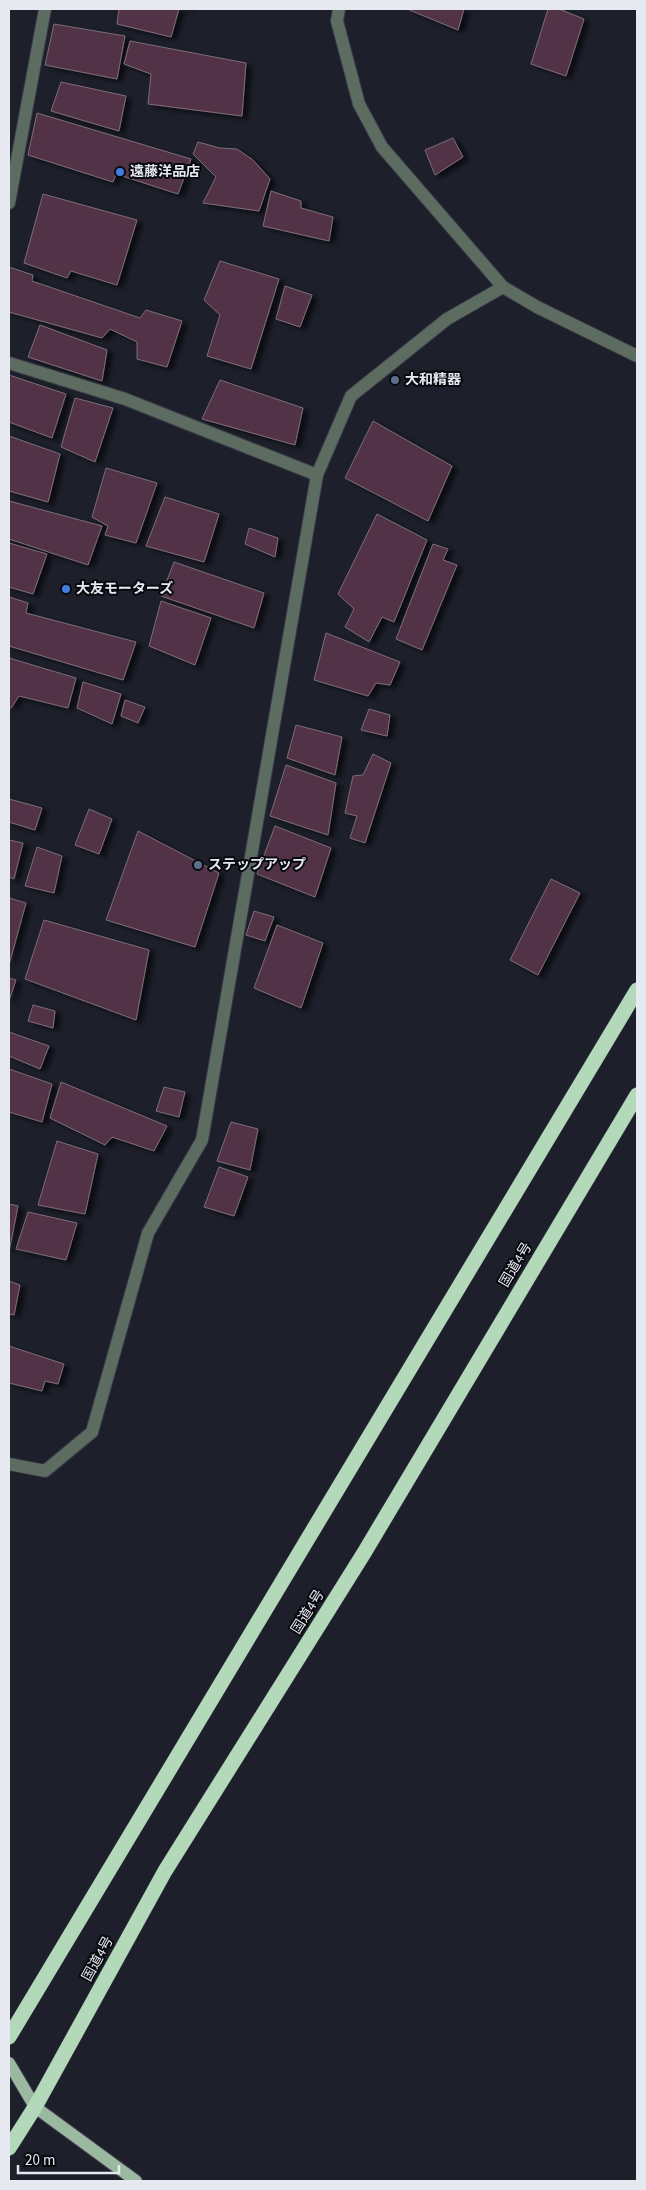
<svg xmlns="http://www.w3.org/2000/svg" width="646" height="2190" font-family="'Source Sans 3','Noto Sans JP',sans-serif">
  <defs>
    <filter id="shadow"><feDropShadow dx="5.5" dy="3" stdDeviation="2.5" flood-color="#0009"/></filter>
  </defs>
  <rect width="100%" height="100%" fill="#1d1f2b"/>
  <!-- building -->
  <g fill="#513247" stroke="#7c6d76" filter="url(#shadow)">
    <path d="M 119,9 L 191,9 L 179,9 L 171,37 L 117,24 Z"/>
    <path d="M 407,9 L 464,9 L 458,30 Z"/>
    <path d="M 548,9 L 559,9 L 584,19 L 566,76 L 531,64 Z"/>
    <path d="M 54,24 L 125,36 L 117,79 L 45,65 Z"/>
    <path d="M 130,41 L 246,63 L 242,116 L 148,104 L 151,74 L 124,64 Z"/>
    <path d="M 61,82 L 126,96 L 119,131 L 51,111 Z"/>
    <path d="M 37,113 L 191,159 L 178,194 L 116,174 L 113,182 L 28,155 Z"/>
    <path d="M 453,138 L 463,157 L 435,175 L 425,150 Z"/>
    <path d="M 198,142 L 220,148 L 237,149 L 253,160 L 270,179 L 259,211 L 203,203 L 216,177 L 193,154 Z"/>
    <path d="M 271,191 L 301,201 L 301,208 L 333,217 L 329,241 L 263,226 Z"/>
    <path d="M 43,194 L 137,220 L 117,285 L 71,271 L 67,278 L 24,263 Z"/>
    <path d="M 220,261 L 279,279 L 251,369 L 207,356 L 220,315 L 204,300 Z"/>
    <path d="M 9,267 L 33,275 L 32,281 L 140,318 L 146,310 L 182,321 L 167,367 L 137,359 L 137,342 L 110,329 L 102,338 L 9,312 Z"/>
    <path d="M 285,286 L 312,295 L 300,327 L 276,319 Z"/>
    <path d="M 40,325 L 107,350 L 102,381 L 28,357 Z"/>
    <path d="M 9,375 L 66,394 L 52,438 L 9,422 Z"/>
    <path d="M 220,380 L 303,408 L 295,445 L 202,419 Z"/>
    <path d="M 75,398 L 113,408 L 95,462 L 61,447 Z"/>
    <path d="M 373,421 L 452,466 L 428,521 L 345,478 Z"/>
    <path d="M 9,436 L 60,454 L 48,502 L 9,491 Z"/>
    <path d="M 106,468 L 157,483 L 136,543 L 105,535 L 108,526 L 92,517 Z"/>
    <path d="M 165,497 L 219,514 L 204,562 L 146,546 Z"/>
    <path d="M 9,501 L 102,526 L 88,565 L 9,539 Z"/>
    <path d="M 377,514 L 427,540 L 394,622 L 382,617 L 369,642 L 345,627 L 354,609 L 338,594 Z"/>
    <path d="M 249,528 L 278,538 L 275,557 L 245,544 Z"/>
    <path d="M 9,543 L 47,554 L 33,594 L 9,587 Z"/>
    <path d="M 433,544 L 448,549 L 443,560 L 457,565 L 422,650 L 396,639 Z"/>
    <path d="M 174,562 L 264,593 L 254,628 L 161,596 Z"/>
    <path d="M 9,597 L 28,603 L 26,613 L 136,642 L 123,680 L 9,646 Z"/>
    <path d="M 161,601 L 211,618 L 195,665 L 149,646 Z"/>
    <path d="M 326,633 L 400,662 L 390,685 L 376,683 L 368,696 L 314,680 Z"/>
    <path d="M 9,658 L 76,678 L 68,708 L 19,696 L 11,708 L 9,708 Z"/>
    <path d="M 83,682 L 121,694 L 112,724 L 77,708 Z"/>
    <path d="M 125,700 L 145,707 L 138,723 L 121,716 Z"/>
    <path d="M 369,709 L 390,715 L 387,736 L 361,730 Z"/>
    <path d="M 296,725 L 342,737 L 335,775 L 287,758 Z"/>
    <path d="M 373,754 L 391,763 L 365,843 L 350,838 L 357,816 L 345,813 L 353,776 L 363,775 Z"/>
    <path d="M 286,765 L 336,783 L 328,835 L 270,816 Z"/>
    <path d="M 9,799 L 42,808 L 35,830 L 9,822 Z"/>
    <path d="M 89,809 L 112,819 L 99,854 L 75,845 Z"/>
    <path d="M 275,826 L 331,848 L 315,897 L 257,874 Z"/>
    <path d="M 138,831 L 219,873 L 195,947 L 106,920 Z"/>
    <path d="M 9,840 L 23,843 L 14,879 L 9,877 Z"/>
    <path d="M 37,847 L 62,856 L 54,893 L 25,886 Z"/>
    <path d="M 551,879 L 580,893 L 538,975 L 510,960 Z"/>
    <path d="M 9,898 L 26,903 L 9,965 Z"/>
    <path d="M 254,911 L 274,917 L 265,941 L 246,935 Z"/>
    <path d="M 44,920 L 149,950 L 136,1020 L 25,979 Z"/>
    <path d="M 277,925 L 323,943 L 301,1008 L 254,988 Z"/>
    <path d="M 9,978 L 16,980 L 9,1001 Z"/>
    <path d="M 33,1005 L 55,1011 L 53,1028 L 28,1021 Z"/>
    <path d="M 9,1032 L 49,1046 L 40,1069 L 9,1056 Z"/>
    <path d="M 9,1069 L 52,1084 L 42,1122 L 9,1112 Z"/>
    <path d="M 61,1082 L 167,1126 L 154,1151 L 112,1137 L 105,1145 L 50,1118 Z"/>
    <path d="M 164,1087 L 185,1092 L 179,1117 L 156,1111 Z"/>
    <path d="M 231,1122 L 258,1129 L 250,1170 L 217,1161 Z"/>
    <path d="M 57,1141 L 98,1154 L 85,1214 L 38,1205 Z"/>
    <path d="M 219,1167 L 248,1177 L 234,1216 L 204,1207 Z"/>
    <path d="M 9,1204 L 18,1206 L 9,1252 Z"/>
    <path d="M 28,1212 L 77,1223 L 66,1260 L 16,1249 Z"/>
    <path d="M 9,1281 L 20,1285 L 14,1315 L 9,1314 Z"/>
    <path d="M 9,1346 L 64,1364 L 58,1384 L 45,1381 L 42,1391 L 9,1383 Z"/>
  </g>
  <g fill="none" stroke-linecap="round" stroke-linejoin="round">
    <!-- minor casing -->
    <g stroke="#393b47" stroke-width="14">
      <g id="minor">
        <path d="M 339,9 L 337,21 L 359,104 L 382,147 L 503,287 L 537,307 L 637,356"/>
        <path d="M 9,203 L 45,9"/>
        <path d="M 9,363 L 125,399 L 317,475"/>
        <path d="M 9,1464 L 45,1471 L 92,1432 L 148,1233 L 202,1140 L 317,475 L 351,396 L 447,319 L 503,287"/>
      </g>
    </g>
    <!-- major casing -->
    <g stroke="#393b47" stroke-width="14">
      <path id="major" d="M 9,2063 L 35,2107 L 136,2181"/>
    </g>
    <!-- highway casing -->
    <g stroke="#393b47" stroke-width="16">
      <g id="highway">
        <path d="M 9,2037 L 637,990"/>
        <path d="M 9,2148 L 35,2107 L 165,1871 L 364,1553 L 637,1095"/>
      </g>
    </g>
    <!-- minor -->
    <use href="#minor" stroke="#5d6c60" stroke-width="12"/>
    <!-- major -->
    <use href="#major" stroke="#9bb9a0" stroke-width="12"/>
    <!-- highway -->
    <use href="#highway" stroke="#b3d8ba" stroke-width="15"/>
  </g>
  <!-- markers -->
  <g fill="#3f7fe0" stroke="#08090e" stroke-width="2">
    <circle cx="120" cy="172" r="5"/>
    <circle cx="66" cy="589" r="5"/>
  </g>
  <g fill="#5c6f8a" stroke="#08090e" stroke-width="2">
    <circle cx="395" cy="380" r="5"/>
    <circle cx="198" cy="865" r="5"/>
  </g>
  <g text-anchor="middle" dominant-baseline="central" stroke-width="4" stroke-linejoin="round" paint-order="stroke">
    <!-- poi labels -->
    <g font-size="14" font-weight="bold" fill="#e7e9f1" stroke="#08090e" text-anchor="start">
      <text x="130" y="172">遠藤洋品店</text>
      <text x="405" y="380">大和精器</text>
      <text x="76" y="589">大友モーターズ</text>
      <text x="208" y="865">ステップアップ</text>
    </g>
    <!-- street labels -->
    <g font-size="14" fill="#e7e9f1" stroke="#08090e">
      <text transform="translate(516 1265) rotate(-59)">国道4号</text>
      <text transform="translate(308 1612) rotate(-58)">国道4号</text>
      <text transform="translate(98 1959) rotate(-61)">国道4号</text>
    </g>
  </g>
  <!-- border -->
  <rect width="646" height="2190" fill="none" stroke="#e7e9f1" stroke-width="20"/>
  <!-- scale -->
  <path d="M18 2165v8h101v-8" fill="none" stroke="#e7e9f1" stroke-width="2.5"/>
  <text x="25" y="2165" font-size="15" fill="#e7e9f1" stroke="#08090e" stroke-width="4" paint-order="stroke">20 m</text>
</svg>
